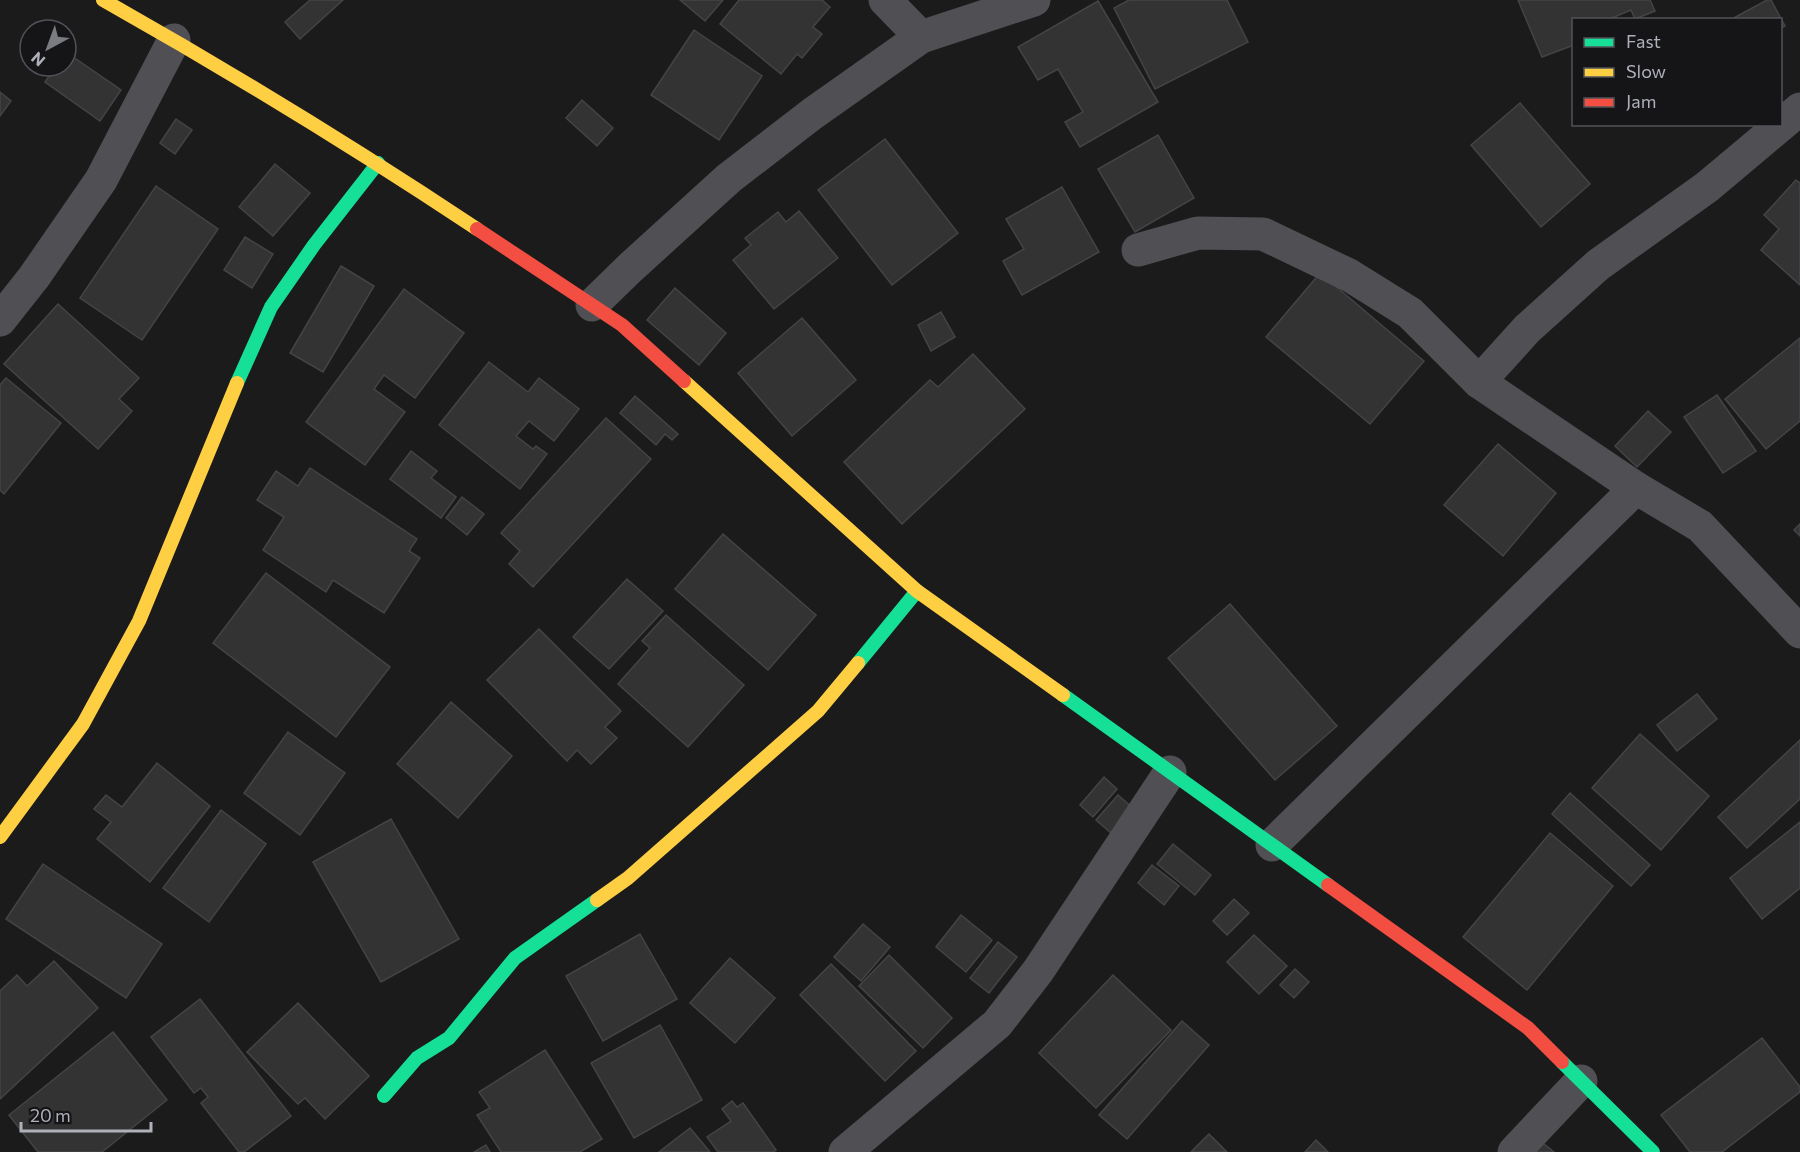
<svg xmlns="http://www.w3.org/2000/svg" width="1800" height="1152" font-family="Commissioner,sans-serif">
  <rect width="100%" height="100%" fill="#1b1b1b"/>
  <!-- building -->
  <g fill="#333334" stroke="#444447" stroke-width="1.5">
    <path d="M 310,0 L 343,0 L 300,39 L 285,22 Z"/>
    <path d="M 680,0 L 723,0 L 705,21 Z"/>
    <path d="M 739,0 L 822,0 L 830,7 L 813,27 L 822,34 L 802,58 L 797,54 L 781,74 L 720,24 Z"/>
    <path d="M 1129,0 L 1227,0 L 1248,42 L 1155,89 L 1114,8 Z"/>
    <path d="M 1518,0 L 1650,0 L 1655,11 L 1635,19 L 1631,10 L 1607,20 L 1574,20 L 1574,45 L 1542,57 Z"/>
    <path d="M 1767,0 L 1771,0 L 1785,26 L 1780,29 L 1780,20 L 1730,20 Z"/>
    <path d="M 1098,1 L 1158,102 L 1080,147 L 1065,122 L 1083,112 L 1058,69 L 1038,80 L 1018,47 Z"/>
    <path d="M 694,30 L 762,76 L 719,140 L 651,95 Z"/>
    <path d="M 66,52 L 121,90 L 100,121 L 45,82 L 56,66 L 66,66 Z"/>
    <path d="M 0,92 L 11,101 L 0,116 Z"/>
    <path d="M 582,100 L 613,128 L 597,146 L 566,118 Z"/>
    <path d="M 1520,103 L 1590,184 L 1541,227 L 1471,145 Z"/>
    <path d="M 176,119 L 192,130 L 175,154 L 160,143 Z"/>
    <path d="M 1158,135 L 1194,198 L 1135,232 L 1098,169 Z"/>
    <path d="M 885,139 L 958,233 L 892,285 L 818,190 Z"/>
    <path d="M 275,164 L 310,193 L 273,236 L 239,207 Z"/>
    <path d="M 1796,180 L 1800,183 L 1800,285 L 1761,250 L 1779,229 L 1764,215 Z"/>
    <path d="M 156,186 L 218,229 L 142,340 L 80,298 Z"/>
    <path d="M 1062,187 L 1099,252 L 1022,295 L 1003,261 L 1024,249 L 1006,219 Z"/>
    <path d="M 799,211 L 838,258 L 774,309 L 733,260 L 751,245 L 745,238 L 778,212 L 786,222 Z"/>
    <path d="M 245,237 L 273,254 L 252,288 L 224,270 Z"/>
    <path d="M 341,266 L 374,286 L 323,372 L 290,353 Z"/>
    <path d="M 1320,273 L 1424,361 L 1370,424 L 1266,337 Z"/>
    <path d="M 675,288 L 726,333 L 699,365 L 647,320 Z"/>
    <path d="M 404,289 L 464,333 L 415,398 L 384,375 L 374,389 L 405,412 L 365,465 L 306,422 Z"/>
    <path d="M 58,304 L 139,378 L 119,399 L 132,411 L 98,449 L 4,364 Z"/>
    <path d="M 941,312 L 955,337 L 931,351 L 918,325 Z"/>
    <path d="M 802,318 L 856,380 L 792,436 L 738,373 Z"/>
    <path d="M 1800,338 L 1800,421 L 1766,449 L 1725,399 Z"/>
    <path d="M 973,354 L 1025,409 L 902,524 L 844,462 L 930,380 L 938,387 Z"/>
    <path d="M 489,362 L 528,392 L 539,378 L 579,409 L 554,441 L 529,421 L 516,436 L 533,449 L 536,446 L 547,454 L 520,489 L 439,425 Z"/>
    <path d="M 6,378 L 61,423 L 4,494 L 0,490 L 0,385 Z"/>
    <path d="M 1717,395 L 1756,451 L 1723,473 L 1684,417 Z"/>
    <path d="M 635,396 L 678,434 L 672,440 L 665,434 L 656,445 L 620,413 Z"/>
    <path d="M 1648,411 L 1671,432 L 1637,467 L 1615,446 Z"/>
    <path d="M 606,418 L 651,459 L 533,587 L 509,564 L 520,551 L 501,533 Z"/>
    <path d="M 1498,444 L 1556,493 L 1503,556 L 1444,505 Z"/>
    <path d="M 411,451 L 437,471 L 431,478 L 456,497 L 441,518 L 390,479 Z"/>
    <path d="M 310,468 L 417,539 L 409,551 L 420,558 L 384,613 L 333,580 L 326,592 L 263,550 L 284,517 L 257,500 L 276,471 L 298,486 Z"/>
    <path d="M 462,497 L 484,514 L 467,535 L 446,518 Z"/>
    <path d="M 1800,524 L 1800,536 L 1794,530 Z"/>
    <path d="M 723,534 L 816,615 L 768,670 L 675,589 Z"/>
    <path d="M 266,573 L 390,667 L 336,737 L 213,643 Z"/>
    <path d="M 627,579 L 663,611 L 609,669 L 573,637 Z"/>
    <path d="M 1230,604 L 1337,726 L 1275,780 L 1168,658 Z"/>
    <path d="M 666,615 L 744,685 L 688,747 L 618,684 L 650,648 L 642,641 Z"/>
    <path d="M 539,629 L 621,711 L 605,727 L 617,738 L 591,764 L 577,750 L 567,761 L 487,680 Z"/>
    <path d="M 1697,694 L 1717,719 L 1677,751 L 1657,725 Z"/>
    <path d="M 451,702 L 512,756 L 458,818 L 397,764 Z"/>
    <path d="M 288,732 L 345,773 L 300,835 L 244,793 Z"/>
    <path d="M 1640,734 L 1709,796 L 1661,850 L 1592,788 Z"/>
    <path d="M 1800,740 L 1800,799 L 1747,848 L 1718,817 Z"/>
    <path d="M 157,763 L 210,806 L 150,882 L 97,839 L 111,822 L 94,809 L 106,795 L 122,807 Z"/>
    <path d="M 1104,777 L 1117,789 L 1093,817 L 1080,805 Z"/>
    <path d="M 1570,793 L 1650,865 L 1631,886 L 1552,814 Z"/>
    <path d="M 1118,795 L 1133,808 L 1111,833 L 1096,820 Z"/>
    <path d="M 221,810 L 266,844 L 209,922 L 163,888 Z"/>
    <path d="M 391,819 L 459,939 L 381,982 L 313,862 Z"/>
    <path d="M 1800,822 L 1800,888 L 1762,919 L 1730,878 Z"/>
    <path d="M 1550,833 L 1613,886 L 1527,990 L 1463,937 Z"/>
    <path d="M 1173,844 L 1211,875 L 1195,895 L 1157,864 Z"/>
    <path d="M 43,864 L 162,944 L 126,998 L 6,919 Z"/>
    <path d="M 1152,865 L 1179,886 L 1164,905 L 1138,883 Z"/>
    <path d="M 1234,899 L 1249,913 L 1227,935 L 1213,921 Z"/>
    <path d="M 961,915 L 992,940 L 966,972 L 936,947 Z"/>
    <path d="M 863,924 L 890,947 L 861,981 L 834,957 Z"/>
    <path d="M 640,934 L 677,999 L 603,1041 L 566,976 Z"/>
    <path d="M 1254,935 L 1287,966 L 1259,994 L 1227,962 Z"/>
    <path d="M 998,942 L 1017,957 L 989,993 L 970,978 Z"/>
    <path d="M 889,955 L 952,1018 L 923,1048 L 859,986 Z"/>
    <path d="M 730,958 L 775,998 L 735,1043 L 690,1003 Z"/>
    <path d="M 54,961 L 98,1008 L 0,1099 L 0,991 L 17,975 L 27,986 Z"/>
    <path d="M 831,964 L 916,1051 L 885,1081 L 800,995 Z"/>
    <path d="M 1295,969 L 1309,982 L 1294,998 L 1280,985 Z"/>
    <path d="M 1113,975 L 1171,1030 L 1096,1108 L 1039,1053 Z"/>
    <path d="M 200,999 L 291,1116 L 244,1152 L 239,1152 L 201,1103 L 208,1097 L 201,1088 L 194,1093 L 151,1037 Z"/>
    <path d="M 298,1003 L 369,1076 L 325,1119 L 305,1098 L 298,1104 L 247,1052 Z"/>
    <path d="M 1182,1021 L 1209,1045 L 1127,1139 L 1099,1115 Z"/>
    <path d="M 660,1025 L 702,1100 L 634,1138 L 591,1063 Z"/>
    <path d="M 113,1032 L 167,1100 L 102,1152 L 38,1152 L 9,1115 Z"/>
    <path d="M 1762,1038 L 1800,1087 L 1800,1092 L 1722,1152 L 1690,1152 L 1661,1115 Z"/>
    <path d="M 545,1050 L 602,1139 L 580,1152 L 501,1152 L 477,1115 L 490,1108 L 479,1092 Z"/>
    <path d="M 732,1101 L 737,1107 L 743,1103 L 776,1150 L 773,1152 L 718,1152 L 707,1137 L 731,1121 L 722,1109 Z"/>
    <path d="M 690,1128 L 710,1152 L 659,1152 Z"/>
    <path d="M 1209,1134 L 1227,1152 L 1191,1152 Z"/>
    <path d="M 1316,1140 L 1328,1152 L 1305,1152 Z"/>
    <path d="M 1543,1143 L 1554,1152 L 1535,1152 Z"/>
    <path d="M 486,1145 L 490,1152 L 474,1152 Z"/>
  </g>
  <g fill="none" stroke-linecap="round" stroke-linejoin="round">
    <!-- street -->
    <g stroke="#505054" stroke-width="33">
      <path d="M 885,0 L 921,37"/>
      <path d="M 1138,250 L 1198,233 L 1263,234 L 1349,275 L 1410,313 L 1479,382 L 1636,488"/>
      <path d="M 592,305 L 630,268 L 729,178 L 812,114 L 921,37 L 1034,0"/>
      <path d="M 0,320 L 34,277 L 101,180 L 174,40"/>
      <path d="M 1479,382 L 1527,329 L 1598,265 L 1707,187 L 1800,109"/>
      <path d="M 1272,845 L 1636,488 L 1700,526 L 1800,632"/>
      <path d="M 845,1152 L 997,1024 L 1038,971 L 1170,772"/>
      <path d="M 1514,1152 L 1581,1081"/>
    </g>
    <!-- fast -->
    <g stroke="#16e098" stroke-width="14">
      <path d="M 237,383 L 271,307 L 314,245 L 378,163"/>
      <path d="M 858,663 L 917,591"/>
      <path d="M 1063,695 L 1328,885"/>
      <path d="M 1562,1062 L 1653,1152"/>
      <path d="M 384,1096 L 417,1058 L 449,1038 L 515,958 L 597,900"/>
    </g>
    <!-- slow -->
    <g stroke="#ffcf43" stroke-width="14">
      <path d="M 103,0 C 231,72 355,148 477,229"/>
      <path d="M 684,381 L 917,591 L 1063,695"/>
      <path d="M 0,837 L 83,724 L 139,621 L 237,383"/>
      <path d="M 597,900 L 628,878 L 818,711 L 858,663"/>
    </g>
    <!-- jam -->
    <g stroke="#f24e42" stroke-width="14">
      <path d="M 477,229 L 622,325 L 684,381"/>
      <path d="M 1328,885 L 1528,1028 L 1562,1062"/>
    </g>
  </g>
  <!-- legend -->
  <rect x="1572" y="18" width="210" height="108" fill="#151517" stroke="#525358" stroke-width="1.5"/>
  <rect x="1584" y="38" width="30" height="9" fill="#16e098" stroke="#525358" stroke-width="1.5"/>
  <text x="1626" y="48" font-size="18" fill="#aeb0ba">Fast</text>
  <rect x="1584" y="68" width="30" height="9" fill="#ffcf43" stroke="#525358" stroke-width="1.5"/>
  <text x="1626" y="78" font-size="18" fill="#aeb0ba">Slow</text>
  <rect x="1584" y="98" width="30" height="9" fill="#f24e42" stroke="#525358" stroke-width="1.5"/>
  <text x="1626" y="108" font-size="18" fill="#aeb0ba">Jam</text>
  <!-- north arrow -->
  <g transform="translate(48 48) rotate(221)"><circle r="28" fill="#151517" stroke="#525358" stroke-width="1.5"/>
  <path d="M0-4.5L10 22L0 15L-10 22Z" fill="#7b7c82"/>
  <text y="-9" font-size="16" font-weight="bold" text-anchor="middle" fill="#aeb0ba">N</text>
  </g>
  <!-- scale -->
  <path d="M21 1122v9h130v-9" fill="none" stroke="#aeb0ba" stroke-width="3"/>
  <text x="30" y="1122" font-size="18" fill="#aeb0ba" stroke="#151517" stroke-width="4.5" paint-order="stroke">20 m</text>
</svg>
